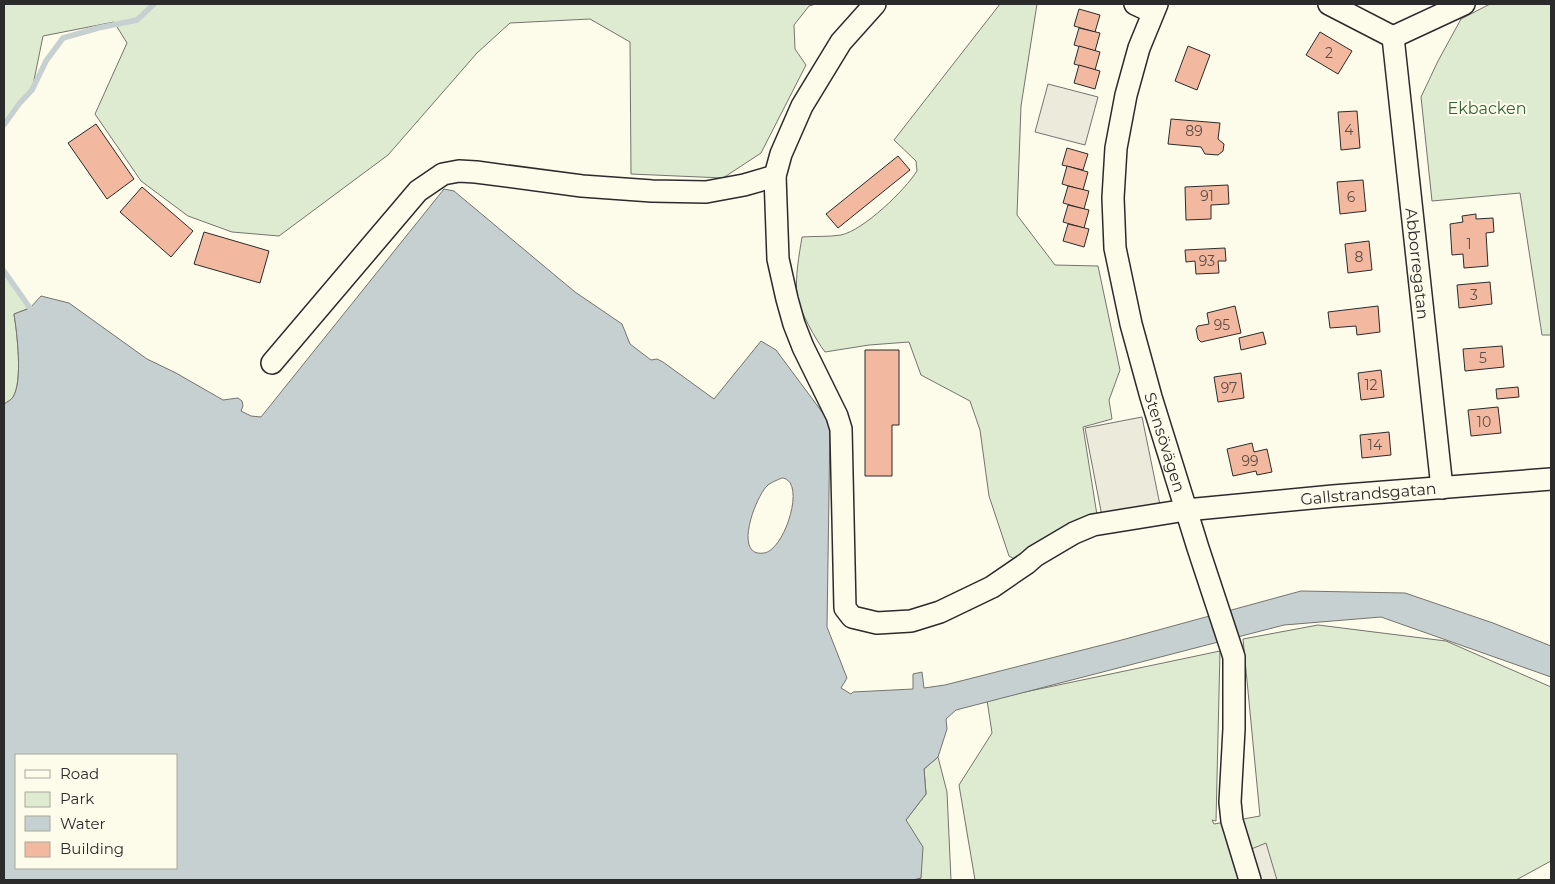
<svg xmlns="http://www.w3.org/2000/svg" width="1555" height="884" font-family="Montserrat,sans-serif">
  <rect width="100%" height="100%" fill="#fdfbea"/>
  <!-- green -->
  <g fill="#deebd1" stroke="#74746e">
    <path d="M 4,4 L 816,4 L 809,6 L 794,25 L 795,49 L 806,65 L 761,153 L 723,178 L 631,174 L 630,42 L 590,19 L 510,23 L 477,53 L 388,155 L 279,236 L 232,232 L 188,216 L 141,181 L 95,114 L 127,43 L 114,22 L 43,36 L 32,90 L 19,104 L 4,125 Z"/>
    <path d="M 1000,4 L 1037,4 L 1021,106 L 1017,215 L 1055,265 L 1098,266 L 1120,370 L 1109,400 L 1112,419 L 1083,427 L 1097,515 L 1020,562 L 1009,556 L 989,496 L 980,430 L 970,401 L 921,375 L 909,342 L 869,345 L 825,352 C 816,340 799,310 797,296 C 795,276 799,256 802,237 C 815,236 829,237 841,235 C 864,230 905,190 917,171 L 916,161 L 894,140 Z"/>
    <path d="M 1490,4 L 1551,4 L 1551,335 L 1542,335 L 1520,193 L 1432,201 L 1421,97 L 1438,61 L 1461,19 Z"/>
    <path d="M 4,271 L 30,308 L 14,314 C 17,332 23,382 13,397 C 11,400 7,403 4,404 Z"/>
    <path d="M 1318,625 L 1446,641 L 1551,687 L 1551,861 L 1516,880 L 975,880 L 959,785 L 992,733 L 987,700 L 1220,651 L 1216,821 L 1212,820 L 1214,824 L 1260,816 L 1243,639 Z"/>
    <path d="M 938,757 L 947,792 L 951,880 L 913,880 L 921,878 L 906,820 L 926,794 L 924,769 Z"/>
  </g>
  <!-- parking -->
  <g fill="#eceadb" stroke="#74746e">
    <path d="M 1048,84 L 1098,97 L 1085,145 L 1035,132 Z"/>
    <path d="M 1142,417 L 1160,505 L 1102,516 L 1085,428 Z"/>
    <path d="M 1266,843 L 1277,880 L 1261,880 L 1249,850 Z"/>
  </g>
  <!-- water -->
  <path fill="#c7d0d0" stroke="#74746e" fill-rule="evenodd" d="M 444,189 L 454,191 L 575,292 L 622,324 L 630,344 L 651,360 L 657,359 L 663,362 L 714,399 L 761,341 L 776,350 L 825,416 L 830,426 L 827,627 L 847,678 L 841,688 L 851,694 L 853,692 L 913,689 L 913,674 L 922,672 L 924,688 L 945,685 L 1118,641 L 1301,591 L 1405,593 L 1493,623 L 1551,646 L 1551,677 L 1381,617 L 1284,625 L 956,710 L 946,719 L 947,729 L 938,757 L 924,769 L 926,794 L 906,820 L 923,847 L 921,878 L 913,880 L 4,880 L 4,404 C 7,402 11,400 13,397 C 23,382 17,332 14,314 L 30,308 L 41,296 L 69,303 L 147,359 L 176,373 L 223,400 L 238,398 L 242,401 L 243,406 L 241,411 L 251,416 L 261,417 ZM 782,478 C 807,480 785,550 764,553 C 732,558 756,495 768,485 C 772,482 777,480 782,478 ZM 16,755 L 176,755 L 176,868 L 16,868 Z"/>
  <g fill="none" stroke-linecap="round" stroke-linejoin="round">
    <!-- stream -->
    <g stroke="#c7d0d0" stroke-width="5.5">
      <path d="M 4,125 L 19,104 L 32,90 L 46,61 L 63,38 L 98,28 L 137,20 L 154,4"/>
      <path d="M 4,271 L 30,308"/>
    </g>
  </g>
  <!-- building -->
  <g fill="#f2b8a0" stroke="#2b2b2b">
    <path d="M 1079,9 L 1100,15 L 1095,32 L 1074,26 Z"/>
    <path d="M 1079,28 L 1100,33 L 1095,51 L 1074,45 Z"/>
    <path d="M 1320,32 L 1352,51 L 1338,74 L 1306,55 Z"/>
    <path d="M 1079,46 L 1100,52 L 1095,70 L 1074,64 Z"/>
    <path d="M 1188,46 L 1210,55 L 1197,90 L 1175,81 Z"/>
    <path d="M 1079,65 L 1100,71 L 1095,89 L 1074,83 Z"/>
    <path d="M 1357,111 L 1360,148 L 1341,150 L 1338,112 Z"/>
    <path d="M 1171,119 L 1220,123 L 1218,139 L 1224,144 L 1223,151 L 1218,155 L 1205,154 L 1201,147 L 1168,144 Z"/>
    <path d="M 96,124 L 134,179 L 107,199 L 68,143 Z"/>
    <path d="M 1067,148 L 1088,154 L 1083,170 L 1062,165 Z"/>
    <path d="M 898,156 L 910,170 L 838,228 L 826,214 Z"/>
    <path d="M 1067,166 L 1088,172 L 1083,190 L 1062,184 Z"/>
    <path d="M 1363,180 L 1366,211 L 1340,214 L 1337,182 Z"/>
    <path d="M 1228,185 L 1229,204 L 1211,205 L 1211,219 L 1186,220 L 1185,187 Z"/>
    <path d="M 1068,186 L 1089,191 L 1084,209 L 1063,203 Z"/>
    <path d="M 142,187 L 193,231 L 171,257 L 120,212 Z"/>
    <path d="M 1068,205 L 1089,210 L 1084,228 L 1063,222 Z"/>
    <path d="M 1476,214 L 1476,219 L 1493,218 L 1494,232 L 1486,233 L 1488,266 L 1464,268 L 1463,254 L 1452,255 L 1450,224 L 1463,222 L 1462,216 Z"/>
    <path d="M 1068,224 L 1089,229 L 1084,247 L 1063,241 Z"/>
    <path d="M 204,232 L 269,251 L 260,283 L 194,264 Z"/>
    <path d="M 1369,241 L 1372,270 L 1348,273 L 1345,244 Z"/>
    <path d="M 1225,248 L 1226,261 L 1218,261 L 1219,273 L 1196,274 L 1195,261 L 1186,262 L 1185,250 Z"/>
    <path d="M 1490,282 L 1492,304 L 1459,308 L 1457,285 Z"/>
    <path d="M 1235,306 L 1241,333 L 1201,342 L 1198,339 L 1196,329 L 1198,326 L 1209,324 L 1207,313 Z"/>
    <path d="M 1378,306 L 1380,332 L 1357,335 L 1356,326 L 1330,328 L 1328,312 Z"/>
    <path d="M 1263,332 L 1266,344 L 1241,350 L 1239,338 Z"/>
    <path d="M 1502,346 L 1504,367 L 1465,371 L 1463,349 Z"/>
    <path d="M 865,350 L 899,350 L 899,425 L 892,425 L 892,476 L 865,476 Z"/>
    <path d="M 1381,370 L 1384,397 L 1361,400 L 1358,373 Z"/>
    <path d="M 1241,373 L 1244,398 L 1218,402 L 1214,377 Z"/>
    <path d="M 1518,387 L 1519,397 L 1497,399 L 1496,389 Z"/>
    <path d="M 1498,407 L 1501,433 L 1471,436 L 1468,410 Z"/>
    <path d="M 1389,432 L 1391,455 L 1362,458 L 1360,435 Z"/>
    <path d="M 1252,443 L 1254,452 L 1267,449 L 1272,472 L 1257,475 L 1256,471 L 1233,476 L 1227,449 Z"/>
  </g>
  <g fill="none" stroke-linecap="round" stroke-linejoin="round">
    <!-- minor casing -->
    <g stroke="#2b2b2b" stroke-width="24">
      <g id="minor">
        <path id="s1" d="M 875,4 L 841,42 L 802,106 L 781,154 L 775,176 L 778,259 L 787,299 L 794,324 L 803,347 L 837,416 L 841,429 L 845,608 L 852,617 L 877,623 L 911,621 L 940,612 L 992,587 L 1027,563 L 1035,556 L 1074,533 L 1093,525 L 1186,510 L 1333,496 L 1551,479"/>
        <path d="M 1135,4 L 1152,12"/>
        <path id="s2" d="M 1157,4 L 1139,48 L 1126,95 L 1116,148 L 1113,198 L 1115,248 L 1131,324 L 1151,397 L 1198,548 L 1234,657 L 1234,729 L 1230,802 L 1232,821 L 1250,880"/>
        <path d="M 1329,4 L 1393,37"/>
        <path id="s3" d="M 1393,37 L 1442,488"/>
        <path d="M 1393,37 L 1464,4"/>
        <path d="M 272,363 L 418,191 L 443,174 L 459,171 L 476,172 L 582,186 L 652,191 L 706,192 L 744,185 L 775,176"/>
      </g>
    </g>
    <!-- minor -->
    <use href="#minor" stroke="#fdfbea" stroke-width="21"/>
  </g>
  <g text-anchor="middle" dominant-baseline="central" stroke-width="4" stroke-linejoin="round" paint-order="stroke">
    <!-- number labels -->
    <g font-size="14" fill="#5d4e48">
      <text x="1329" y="53">2</text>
      <text x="1349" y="130">4</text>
      <text x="1194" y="131">89</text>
      <text x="1207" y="196">91</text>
      <text x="1351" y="197">6</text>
      <text x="1469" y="244">1</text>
      <text x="1359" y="257">8</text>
      <text x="1207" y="261">93</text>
      <text x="1474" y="295">3</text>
      <text x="1222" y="325">95</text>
      <text x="1483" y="358">5</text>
      <text x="1371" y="385">12</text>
      <text x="1229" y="388">97</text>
      <text x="1484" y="422">10</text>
      <text x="1375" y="445">14</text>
      <text x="1250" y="461">99</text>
    </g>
    <!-- park labels -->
    <g font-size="16" fill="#34623c" stroke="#fdfbea">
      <text x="1487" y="108">Ekbacken</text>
    </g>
    <!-- street labels -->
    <g font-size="16" fill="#2b2b2b" stroke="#fdfbea">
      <text stroke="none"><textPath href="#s3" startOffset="228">Abborregatan</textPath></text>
      <text stroke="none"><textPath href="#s2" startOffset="451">Stensövägen</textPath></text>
      <text stroke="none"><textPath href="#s1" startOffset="1201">Gallstrandsgatan</textPath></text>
    </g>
  </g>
  <!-- border -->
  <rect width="1555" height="884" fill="none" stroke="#2b2b2b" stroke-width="10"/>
  <!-- legend -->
  <rect x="15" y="754" width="162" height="115" fill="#fdfbea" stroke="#a9a89e"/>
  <rect x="25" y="770" width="25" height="8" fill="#fdfbea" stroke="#a9a89e"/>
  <text x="60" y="779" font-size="15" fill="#2b2b2b">Road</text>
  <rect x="25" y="792" width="25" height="15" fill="#deebd1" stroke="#a9a89e"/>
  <text x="60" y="804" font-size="15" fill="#2b2b2b">Park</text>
  <rect x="25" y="816" width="25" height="15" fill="#c7d0d0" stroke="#a9a89e"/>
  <text x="60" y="829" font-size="15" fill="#2b2b2b">Water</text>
  <rect x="25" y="842" width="25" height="15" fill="#f2b8a0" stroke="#a9a89e"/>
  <text x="60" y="854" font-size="15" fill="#2b2b2b">Building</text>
</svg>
